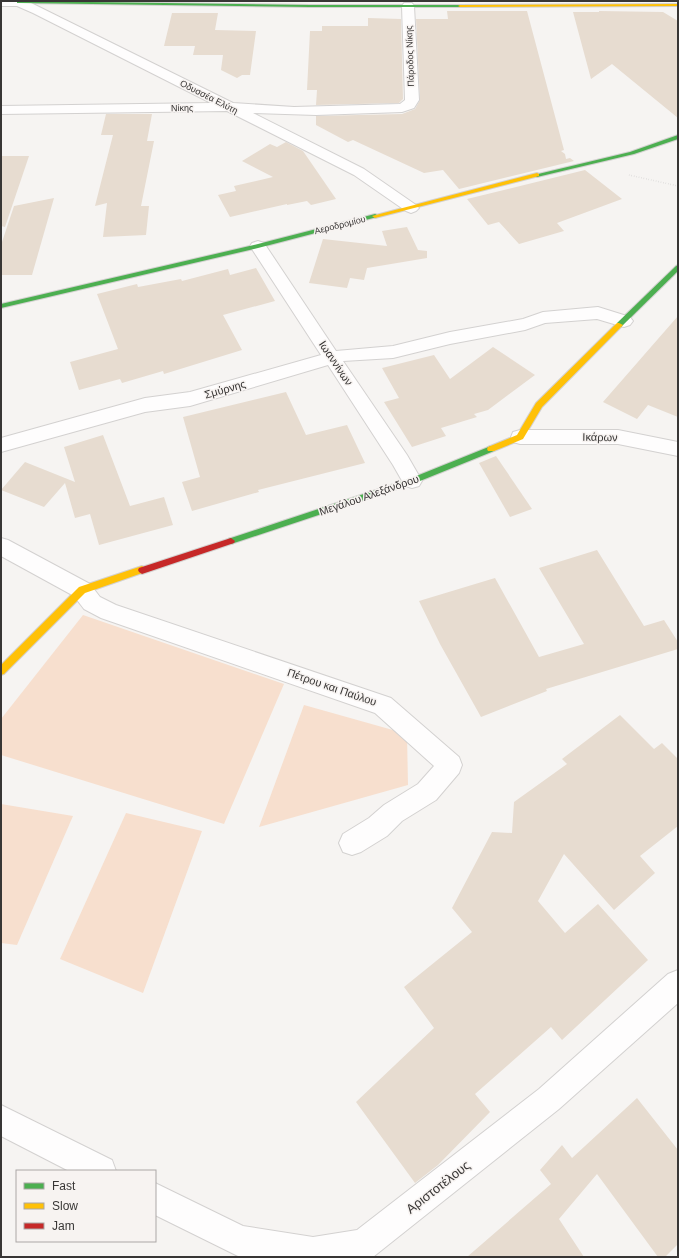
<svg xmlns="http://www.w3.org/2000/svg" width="679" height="1258" font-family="Arial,sans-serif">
  <rect width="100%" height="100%" fill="#f6f4f2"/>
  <!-- green -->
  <g fill="#f7dfce">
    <path d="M 83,615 L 284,684 L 224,824 L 1,755 L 1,719 Z"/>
    <path d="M 304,705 L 407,734 L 408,785 L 259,827 Z"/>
    <path d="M 1,804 L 73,816 L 17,945 L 1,943 Z"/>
    <path d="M 126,813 L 202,831 L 143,993 L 60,959 Z"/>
  </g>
  <!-- building -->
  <g fill="#e7dcd0">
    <path d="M 447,11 L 527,11 L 564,150 L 561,151 L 565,154 L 566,159 L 570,158 L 574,161 L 459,189 L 443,170 L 424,173 L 353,140 L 348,142 L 316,125 L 316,116 L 402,114 L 415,109 L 420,100 L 416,19 L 448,19 Z"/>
    <path d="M 599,11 L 663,12 L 678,21 L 678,118 L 612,64 L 591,79 L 573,12 L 599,12 Z"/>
    <path d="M 172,13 L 218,13 L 215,30 L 256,31 L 250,75 L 242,75 L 237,78 L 221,70 L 223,55 L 193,55 L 195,46 L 164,46 Z"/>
    <path d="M 368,18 L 401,19 L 403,99 L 399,103 L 316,105 L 317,90 L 307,90 L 310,31 L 322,31 L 322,26 L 368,26 Z"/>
    <path d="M 106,114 L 152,114 L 147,141 L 154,141 L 141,206 L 149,206 L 146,235 L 103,237 L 107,203 L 95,206 L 113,135 L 101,135 Z"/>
    <path d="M 286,142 L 303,151 L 336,199 L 311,205 L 307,201 L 287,205 L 287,204 L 230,217 L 218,195 L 236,191 L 234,186 L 273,177 L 242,161 L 270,144 L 277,147 Z"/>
    <path d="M 1,156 L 29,156 L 5,227 L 1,226 Z"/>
    <path d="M 585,170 L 622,199 L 557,223 L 564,231 L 519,244 L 499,222 L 488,225 L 467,199 Z"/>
    <path d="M 54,198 L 32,275 L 1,275 L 1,245 L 14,206 Z"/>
    <path d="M 407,227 L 418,250 L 427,251 L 427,258 L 367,268 L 364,280 L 350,278 L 347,288 L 309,283 L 323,239 L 387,246 L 382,231 Z"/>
    <path d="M 256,268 L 275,301 L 223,315 L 242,350 L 164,374 L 163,371 L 122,383 L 120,379 L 79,390 L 70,362 L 118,349 L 97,294 L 137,284 L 138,287 L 181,279 L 182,281 L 228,269 L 230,275 Z"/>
    <path d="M 678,316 L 678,417 L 648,405 L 637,419 L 603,402 Z"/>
    <path d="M 493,347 L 535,375 L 488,410 L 474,414 L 477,417 L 441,428 L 446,436 L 412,447 L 384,402 L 399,398 L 382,368 L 434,355 L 450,379 Z"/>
    <path d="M 286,392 L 306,435 L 347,425 L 365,463 L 258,490 L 259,492 L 192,511 L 182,482 L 200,477 L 183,417 Z"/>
    <path d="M 103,435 L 130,506 L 164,497 L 173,525 L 99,545 L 90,514 L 75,518 L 65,483 L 44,507 L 1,490 L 25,462 L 75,482 L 64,447 Z"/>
    <path d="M 496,456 L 532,509 L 510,517 L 479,463 Z"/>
    <path d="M 597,550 L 644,626 L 664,620 L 678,642 L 678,649 L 546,689 L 547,691 L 481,717 L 440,644 L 419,601 L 495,578 L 539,657 L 584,644 L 539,568 Z"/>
    <path d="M 620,715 L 654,749 L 662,743 L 678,759 L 678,826 L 640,856 L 655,873 L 614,910 L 564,854 L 538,901 L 565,933 L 598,904 L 648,960 L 562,1040 L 551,1027 L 475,1094 L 490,1112 L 438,1165 L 415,1183 L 356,1102 L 434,1028 L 404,987 L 472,932 L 452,908 L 492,832 L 512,833 L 514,802 L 567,764 L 562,759 Z"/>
    <path d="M 637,1098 L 678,1150 L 678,1244 L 665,1257 L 658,1257 L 597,1174 L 559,1219 L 584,1257 L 467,1257 L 551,1184 L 540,1170 L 562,1145 L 572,1158 Z"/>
  </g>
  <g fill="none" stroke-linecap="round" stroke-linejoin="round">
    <!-- street casing -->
    <g stroke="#d3d1d0" stroke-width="2">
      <g id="street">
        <path d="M 1,1 L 27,1 L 233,103 L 294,107 L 400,104 L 405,100 L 402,6 L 404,3 L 412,3 L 414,6 L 419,100 L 414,108 L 402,112 L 316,115 L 253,113 L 364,169 L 416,205 L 419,208 L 416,211 L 411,213 L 406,211 L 354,175 L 227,111 L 1,114 L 1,106 L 211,103 L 33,13 L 17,6 L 1,6 Z"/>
        <path d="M 258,241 L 264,243 L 336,351 L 393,346 L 450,332 L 523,319 L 543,312 L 598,307 L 630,317 L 633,321 L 630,325 L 624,327 L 597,319 L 545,323 L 525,330 L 450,344 L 393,358 L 343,361 L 407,455 L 422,481 L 419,486 L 412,488 L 405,486 L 393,465 L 328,365 L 190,406 L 145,412 L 1,452 L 1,438 L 145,398 L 190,392 L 321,355 L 250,246 L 252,243 Z"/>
        <path d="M 520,430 L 618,430 L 678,442 L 678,456 L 618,444 L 520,444 L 513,442 L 511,437 L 513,432 Z"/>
        <path d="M 1,538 L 8,540 L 90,584 L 100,597 L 116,605 L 391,698 L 459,757 L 462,765 L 459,773 L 436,800 L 402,821 L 387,836 L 361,852 L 352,855 L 343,852 L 339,843 L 343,834 L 369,818 L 384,805 L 418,784 L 434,766 L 375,713 L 101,618 L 84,609 L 74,596 L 1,556 Z"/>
        <path d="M 678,970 L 678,1003 L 559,1109 L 373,1257 L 240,1257 L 155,1215 L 155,1183 L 243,1226 L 313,1237 L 357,1230 L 539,1089 L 668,974 Z"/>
        <path d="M 1,1105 L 112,1160 L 116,1171 L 69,1171 L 1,1136 Z"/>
      </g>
    </g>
    <!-- fast casing -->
    <g stroke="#d3d1d0" stroke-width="2">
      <g id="fast">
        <path d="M 17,1 L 310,5 L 460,5 L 462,6 L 460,7 L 310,7 L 19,3 L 17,3 Z"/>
        <path d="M 678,135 L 678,139 L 634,154 L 537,177 L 534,175 L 630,152 Z"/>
        <path d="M 375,214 L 377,215 L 377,217 L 258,248 L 1,308 L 1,304 L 258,244 Z"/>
        <path d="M 678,265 L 678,271 L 621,327 L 617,327 L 617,323 L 676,266 Z"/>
        <path d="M 491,446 L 494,447 L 495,449 L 494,451 L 415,483 L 231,544 L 227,541 L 228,539 L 409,479 Z"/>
      </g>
    </g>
    <!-- slow casing -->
    <g stroke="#d3d1d0" stroke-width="2">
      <g id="slow">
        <path d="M 678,4 L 678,6 L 460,7 L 458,6 L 460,5 Z"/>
        <path d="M 537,173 L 539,174 L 539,176 L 375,218 L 372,216 Z"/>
        <path d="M 617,323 L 619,323 L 623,325 L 542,407 L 523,439 L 494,451 L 488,451 L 487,449 L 488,447 L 517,435 L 536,403 Z"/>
        <path d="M 142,566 L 145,568 L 146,570 L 145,572 L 85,593 L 4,674 L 1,675 L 1,665 L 79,587 Z"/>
      </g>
    </g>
    <!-- jam casing -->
    <g stroke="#d3d1d0" stroke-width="2">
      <path id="jam" d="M 231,538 L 235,541 L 234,543 L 142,574 L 139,572 L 138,570 L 139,568 Z"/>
    </g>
    <!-- path -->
    <path stroke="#d3d2d2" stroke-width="1.5" stroke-dasharray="0.5 2" stroke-linecap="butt" d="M 629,175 L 678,186"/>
    <!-- street -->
    <use href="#street" fill="#fefdfd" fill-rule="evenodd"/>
    <!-- fast -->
    <use href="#fast" fill="#4caf50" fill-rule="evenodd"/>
    <!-- slow -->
    <use href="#slow" fill="#ffc107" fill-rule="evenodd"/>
    <!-- jam -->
    <use href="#jam" fill="#c62828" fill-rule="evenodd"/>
  </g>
  <g text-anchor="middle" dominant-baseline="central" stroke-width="3" stroke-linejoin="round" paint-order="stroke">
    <!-- far-street labels -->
    <g font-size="9" fill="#383635" stroke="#f7f3f1">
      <text transform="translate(410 56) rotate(-92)">Πάροδος Νίκης</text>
      <text transform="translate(209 97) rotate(27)">Οδυσσέα Ελύτη</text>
      <text transform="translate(182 108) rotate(-1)">Νίκης</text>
      <text transform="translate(340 225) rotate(-14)">Αεροδρομίου</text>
    </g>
    <!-- street labels -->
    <g font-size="11" fill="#383635" stroke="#f7f3f1">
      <text transform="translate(336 363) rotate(56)">Ιωαννίνων</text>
      <text transform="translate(225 389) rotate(-16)">Σμύρνης</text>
      <text transform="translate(600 437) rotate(1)">Ικάρων</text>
      <text transform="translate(369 495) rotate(-19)">Μεγάλου Αλεξάνδρου</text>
      <text transform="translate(332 687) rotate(19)">Πέτρου και Παύλου</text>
    </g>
    <!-- near-street labels -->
    <g font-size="13" fill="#383635" stroke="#f7f3f1">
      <text transform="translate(438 1187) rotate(-38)">Αριστοτέλους</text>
    </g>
  </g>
  <!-- border -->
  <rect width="679" height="1258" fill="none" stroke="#383635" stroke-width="4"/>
  <!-- legend -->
  <rect x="16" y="1170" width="140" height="72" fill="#f7f3f1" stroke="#aba7a6"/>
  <rect x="24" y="1183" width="20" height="6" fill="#4caf50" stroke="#aba7a6"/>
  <text x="52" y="1190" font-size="12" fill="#383635">Fast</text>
  <rect x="24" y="1203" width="20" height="6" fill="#ffc107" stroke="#aba7a6"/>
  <text x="52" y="1210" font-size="12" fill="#383635">Slow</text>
  <rect x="24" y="1223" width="20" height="6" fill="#c62828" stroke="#aba7a6"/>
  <text x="52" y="1230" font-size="12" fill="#383635">Jam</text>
</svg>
